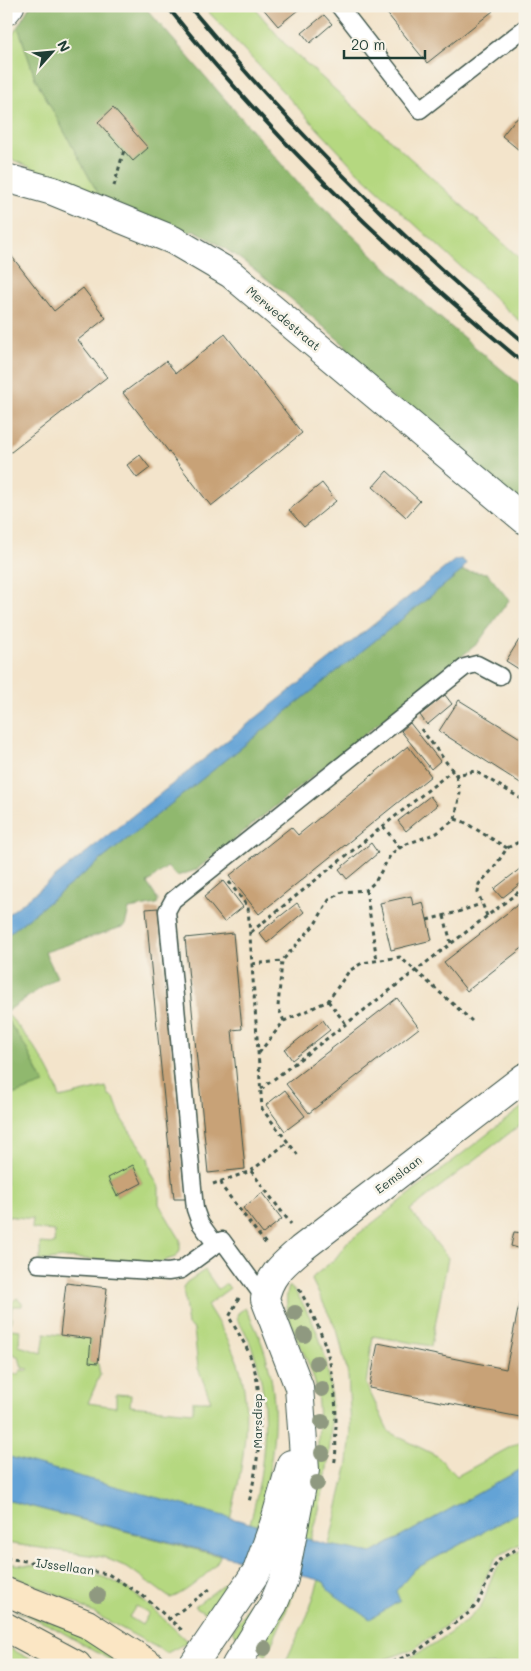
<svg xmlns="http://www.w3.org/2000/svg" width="531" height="1671" font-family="Mali,sans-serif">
  <rect width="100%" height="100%" fill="#f7f3e8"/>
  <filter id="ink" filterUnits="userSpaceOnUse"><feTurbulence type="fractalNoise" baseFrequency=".02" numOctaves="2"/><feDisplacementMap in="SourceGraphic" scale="10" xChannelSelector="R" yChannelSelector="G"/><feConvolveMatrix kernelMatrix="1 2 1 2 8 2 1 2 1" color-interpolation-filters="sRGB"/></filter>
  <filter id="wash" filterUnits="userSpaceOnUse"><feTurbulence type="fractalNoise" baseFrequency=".0096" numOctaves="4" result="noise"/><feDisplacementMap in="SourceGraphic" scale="20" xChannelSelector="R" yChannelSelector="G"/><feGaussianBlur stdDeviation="1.12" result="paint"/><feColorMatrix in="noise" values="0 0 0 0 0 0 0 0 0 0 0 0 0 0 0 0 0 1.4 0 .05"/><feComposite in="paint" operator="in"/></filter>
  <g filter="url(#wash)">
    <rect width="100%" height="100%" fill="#f3e4cb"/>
    <!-- green -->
    <g fill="#b5d880" stroke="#6a8a5a" fill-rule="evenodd">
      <path d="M 203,6 L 253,6 L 284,43 L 525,263 L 525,326 L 357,171 Z"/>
      <path d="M 18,26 L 35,78 L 100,197 L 6,157 L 6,45 Z"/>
      <path d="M 6,1012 C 28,1038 51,1065 60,1098 L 106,1087 L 109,1096 L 114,1098 L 122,1120 L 148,1158 L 151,1172 L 159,1187 L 159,1204 L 180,1239 L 180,1250 L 176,1257 L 158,1263 L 65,1258 L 40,1261 L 40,1243 L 54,1244 L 55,1231 L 32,1229 L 33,1219 L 6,1216 L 6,1097 L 44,1083 L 25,1046 L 6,1018 ZM 133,1165 L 142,1183 L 117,1196 L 108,1178 Z"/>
      <path d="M 525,1105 L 525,1121 L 410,1210 L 448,1258 L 431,1346 L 373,1336 L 366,1384 L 389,1432 L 437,1456 L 457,1476 L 525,1439 L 525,1467 L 372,1553 L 329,1545 L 348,1463 L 351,1430 L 348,1375 L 338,1333 L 312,1280 L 314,1276 L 335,1259 L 348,1242 Z"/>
      <path d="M 205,1270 L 218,1289 L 226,1284 L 230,1288 L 207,1305 C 219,1324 230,1342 238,1363 C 254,1409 242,1473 230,1519 L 6,1456 L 6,1375 L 18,1374 L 21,1370 L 28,1371 L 29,1369 L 22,1368 L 19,1357 L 11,1353 L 6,1358 C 6,1340 0,1309 17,1298 L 22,1302 L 22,1306 L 12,1306 L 10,1329 L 20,1330 L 19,1346 L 42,1353 L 45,1333 L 91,1339 L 89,1362 L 98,1363 L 100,1375 L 88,1403 L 116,1407 L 116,1394 L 131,1395 L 130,1406 L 193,1412 L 193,1401 L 211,1401 L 198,1368 L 194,1329 L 188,1325 L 183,1287 L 187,1282 Z"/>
      <path d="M 289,1286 C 299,1293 304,1307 310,1317 C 361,1413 310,1565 266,1656 L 255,1648 L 317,1456 C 319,1431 320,1407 315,1383 C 308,1353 278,1315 289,1286 Z"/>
      <path d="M 245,1308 C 280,1368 279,1423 266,1489 C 262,1510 258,1531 249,1551 C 239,1574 223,1595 209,1616 L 195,1606 L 227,1582 L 233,1575 C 256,1516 272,1443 261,1380 C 258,1363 252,1345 244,1330 C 240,1324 235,1320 238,1313 Z"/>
      <path d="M 6,1500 L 220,1556 C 217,1568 182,1596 170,1598 L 129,1568 L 103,1557 L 6,1543 Z"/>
      <path d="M 525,1509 L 525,1541 L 498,1556 L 492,1564 L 475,1601 L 468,1609 L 414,1649 L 369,1665 L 284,1665 L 308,1614 L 319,1580 L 324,1582 L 330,1591 L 396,1591 L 415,1569 Z"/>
      <path d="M 525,1548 L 525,1665 L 393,1665 C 416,1657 469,1624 482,1604 C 486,1597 487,1589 490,1582 C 495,1564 509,1556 525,1548 Z"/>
      <path d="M 6,1563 C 36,1567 87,1568 113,1581 C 142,1595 165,1621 188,1642 L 167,1653 L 66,1598 L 6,1573 ZM 136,1606 L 149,1613 L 142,1625 L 129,1617 Z"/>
      <path d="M 275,1564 L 280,1565 L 240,1638 L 232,1632 Z"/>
      <path d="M 14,1610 L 66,1627 L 136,1665 L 119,1665 L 51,1626 Z"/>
      <path d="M 6,1646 L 41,1665 L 6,1665 Z"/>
    </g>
    <!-- forest -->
    <g fill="#90b86e" stroke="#587a51">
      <path d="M 30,6 L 144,6 L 297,182 L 426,306 L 525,389 L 525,508 L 350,362 L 347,347 C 298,305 251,261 194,230 L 183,235 L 100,197 L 35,78 L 18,26 Z"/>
      <path d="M 462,571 L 487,573 L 509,600 L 478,643 L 196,870 L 177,876 L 167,867 L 147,883 L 158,900 L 157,904 L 129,909 L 125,926 L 45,952 L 57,977 L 6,1012 L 6,936 Z"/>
      <path d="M 6,1018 L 25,1046 L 44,1084 L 6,1097 Z"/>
    </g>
    <!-- water -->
    <g fill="#64a3d6" stroke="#427085">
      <path d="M 461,559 L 466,563 L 462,571 L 6,936 L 6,916 L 455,560 Z"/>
      <path d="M 6,1456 L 329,1545 L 372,1553 L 525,1467 L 525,1509 L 415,1569 L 396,1591 L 400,1601 L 370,1619 L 329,1591 L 324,1582 L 319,1580 L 6,1500 Z"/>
    </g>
    <g id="blocks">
      <!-- building -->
      <g fill="#c8a277">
        <path d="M 261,6 L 303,6 L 278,26 Z"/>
        <path d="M 381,6 L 488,6 L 493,11 L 427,63 Z"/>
        <path d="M 324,15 L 332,24 L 310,43 L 302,33 Z"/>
        <path d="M 113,108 L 148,148 L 133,161 L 98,122 Z"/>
        <path d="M 525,112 L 525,155 L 502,136 L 513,122 Z"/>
        <path d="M 6,249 L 54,311 L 83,288 L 106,318 L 78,340 L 107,377 L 6,456 Z"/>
        <path d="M 225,334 L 302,433 L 211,506 L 123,393 L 166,361 L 176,373 Z"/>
        <path d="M 140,455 L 150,468 L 137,478 L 127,465 Z"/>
        <path d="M 387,471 L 420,501 L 406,517 L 373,487 Z"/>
        <path d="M 322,483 L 336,501 L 304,527 L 289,510 Z"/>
        <path d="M 519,640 L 525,644 L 525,673 L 506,661 Z"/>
        <path d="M 445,695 L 452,704 L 427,725 L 420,715 Z"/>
        <path d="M 459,700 L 525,741 L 525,786 L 439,731 Z"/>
        <path d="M 410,723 L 440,761 L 431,769 L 401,731 Z"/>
        <path d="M 408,746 L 431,776 L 259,914 L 229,876 L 291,827 L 298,835 Z"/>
        <path d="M 430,796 L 437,805 L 406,831 L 398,821 Z"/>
        <path d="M 371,843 L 378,853 L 347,879 L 339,869 Z"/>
        <path d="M 525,865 L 525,880 L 502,898 L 494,889 Z"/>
        <path d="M 223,881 L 243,907 L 224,922 L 204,897 Z"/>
        <path d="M 411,896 L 413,905 L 423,902 L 432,940 L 391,950 L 380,903 Z"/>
        <path d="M 525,899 L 525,946 L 467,991 L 444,962 Z"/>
        <path d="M 297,903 L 304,912 L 267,943 L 259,933 Z"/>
        <path d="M 158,908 L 183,1174 L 186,1199 L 174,1199 L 151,967 L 146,909 Z"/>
        <path d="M 233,933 L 242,1029 L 232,1030 L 245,1169 L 208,1173 L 185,938 Z"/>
        <path d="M 397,998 L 419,1028 L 309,1113 L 286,1084 Z"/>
        <path d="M 323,1020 L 330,1030 L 292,1060 L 285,1050 Z"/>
        <path d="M 285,1090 L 305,1116 L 285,1131 L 266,1105 Z"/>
        <path d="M 133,1165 L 142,1183 L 117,1196 L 108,1178 Z"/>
        <path d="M 262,1193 L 282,1219 L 263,1234 L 243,1208 Z"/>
        <path d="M 525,1227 L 525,1250 L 511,1246 L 514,1232 L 523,1233 Z"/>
        <path d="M 524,1280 L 525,1418 L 369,1388 L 378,1343 L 506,1369 Z"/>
        <path d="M 66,1283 L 107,1288 L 98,1363 L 89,1362 L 91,1339 L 60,1335 Z"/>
      </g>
    </g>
  </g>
  <g filter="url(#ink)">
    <use href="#blocks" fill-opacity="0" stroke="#3f564b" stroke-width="1"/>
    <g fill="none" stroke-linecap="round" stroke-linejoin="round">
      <!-- service casing -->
      <g stroke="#3f564b" stroke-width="19">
        <g id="service">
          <path d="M 339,6 L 420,110 L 525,28"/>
          <path d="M 216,1245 L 200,1223 L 195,1209 L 167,911 L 173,900 L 465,667 L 477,664 L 500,676"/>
          <path d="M 38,1264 L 168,1272 L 181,1270 L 222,1240 L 265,1299"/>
        </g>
      </g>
      <!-- minor casing -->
      <g stroke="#3f564b" stroke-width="30">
        <g id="minor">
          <path d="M 6,11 L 10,6"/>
          <path d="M 6,178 L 53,191 L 173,240 L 231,274 L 525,520"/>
          <path d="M 193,1665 L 257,1571 L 274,1524 L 291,1464"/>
          <path d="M 236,1665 L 273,1605 L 284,1579 L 305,1470 L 299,1387 L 265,1299 C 269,1275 284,1264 301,1249 L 525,1077"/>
        </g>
      </g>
      <!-- secondary casing -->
      <g stroke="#3f564b" stroke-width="30">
        <g id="secondary">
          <path d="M 6,1592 L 87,1624 L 150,1665"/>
          <path d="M 6,1627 L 77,1665"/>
        </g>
      </g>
      <!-- path -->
      <g stroke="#3f564b" stroke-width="3" stroke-dasharray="4 4" stroke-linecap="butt">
        <path d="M 114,186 L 124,150"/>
        <path d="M 421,729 L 456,775 L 475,771 L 525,801"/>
        <path d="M 455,819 L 464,822 L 507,848"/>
        <path d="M 383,826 L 400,848"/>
        <path d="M 229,882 L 248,907 L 262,1109 L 298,1155"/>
        <path d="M 366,890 L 377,960"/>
        <path d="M 444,916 L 451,943"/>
        <path d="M 487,916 L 478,893 L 479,884 L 494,868 L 507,848 L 525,839"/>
        <path d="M 427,920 L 458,912 L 481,904"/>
        <path d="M 251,932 L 453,770"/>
        <path d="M 252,964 L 282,961"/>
        <path d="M 328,1001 L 346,1024"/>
        <path d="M 284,1021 L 278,1007 L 282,961 L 315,924 L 329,900 L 342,892 L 366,890 L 375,882 L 391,854 L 404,845 L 437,833 L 455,819 L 460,793 L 456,775"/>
        <path d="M 259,1053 L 284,1021 L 328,1001 L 349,971 L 362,963 L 400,957 L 472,1021"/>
        <path d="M 261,1089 L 525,887"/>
        <path d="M 251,1171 L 291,1224"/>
        <path d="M 221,1182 L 223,1188 L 266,1244"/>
        <path d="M 213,1184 L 251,1171 L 288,1142"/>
        <path d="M 299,1289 C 327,1338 336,1370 336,1427 C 335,1439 337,1453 334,1465"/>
        <path d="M 239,1298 L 229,1317 C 237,1331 247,1346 252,1361 C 266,1402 259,1462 249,1502"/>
        <path d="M 6,1558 L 108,1574 L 142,1595 L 184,1632"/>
        <path d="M 168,1620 L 210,1589"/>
        <path d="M 385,1665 L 416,1652 L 470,1612 L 478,1603 L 494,1567 L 500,1559 L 525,1544"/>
      </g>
      <!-- service -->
      <use href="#service" stroke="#fff" stroke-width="16"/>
      <!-- minor -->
      <use href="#minor" stroke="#fff" stroke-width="28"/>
      <!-- secondary -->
      <use href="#secondary" stroke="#fbe6c4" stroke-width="28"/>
      <!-- rail -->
      <g stroke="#1f3d34" stroke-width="4">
        <path d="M 167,6 C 271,138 395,257 525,364"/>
        <path d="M 189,6 C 291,129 403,240 525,343"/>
      </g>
    </g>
    <!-- trees -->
    <g fill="#8f9980">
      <circle cx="295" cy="1313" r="8"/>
      <circle cx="304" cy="1335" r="8"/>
      <circle cx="317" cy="1363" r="8"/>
      <circle cx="322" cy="1389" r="8"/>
      <circle cx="322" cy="1422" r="8"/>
      <circle cx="322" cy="1453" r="8"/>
      <circle cx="317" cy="1483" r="8"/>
      <circle cx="98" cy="1595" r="8"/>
      <circle cx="264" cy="1648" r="8"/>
    </g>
  </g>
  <g text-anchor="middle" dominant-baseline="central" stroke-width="5" stroke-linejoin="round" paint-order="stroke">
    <!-- street labels -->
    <g font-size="12" fill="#1f3d34" stroke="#f7f3e8">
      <text transform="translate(284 318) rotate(40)">Merwedestraat</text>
      <text transform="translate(398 1174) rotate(-37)">Eemslaan</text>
      <text transform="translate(257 1421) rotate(-90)">Marsdiep</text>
      <text transform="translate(65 1566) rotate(8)">IJssellaan</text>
    </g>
  </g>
  <!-- margin -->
  <rect width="531" height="1671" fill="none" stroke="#f7f3e8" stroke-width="25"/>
  <!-- north arrow -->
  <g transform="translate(52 52) rotate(63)" stroke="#f7f3e8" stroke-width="4" paint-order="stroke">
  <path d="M0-4L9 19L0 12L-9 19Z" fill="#1f3d34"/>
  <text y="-8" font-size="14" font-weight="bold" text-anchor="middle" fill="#1f3d34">N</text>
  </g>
  <!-- scale -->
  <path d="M344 50v8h81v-8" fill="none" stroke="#1f3d34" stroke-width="2.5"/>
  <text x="351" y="50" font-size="15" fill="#1f3d34" stroke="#f7f3e8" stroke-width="4" paint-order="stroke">20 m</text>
</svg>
